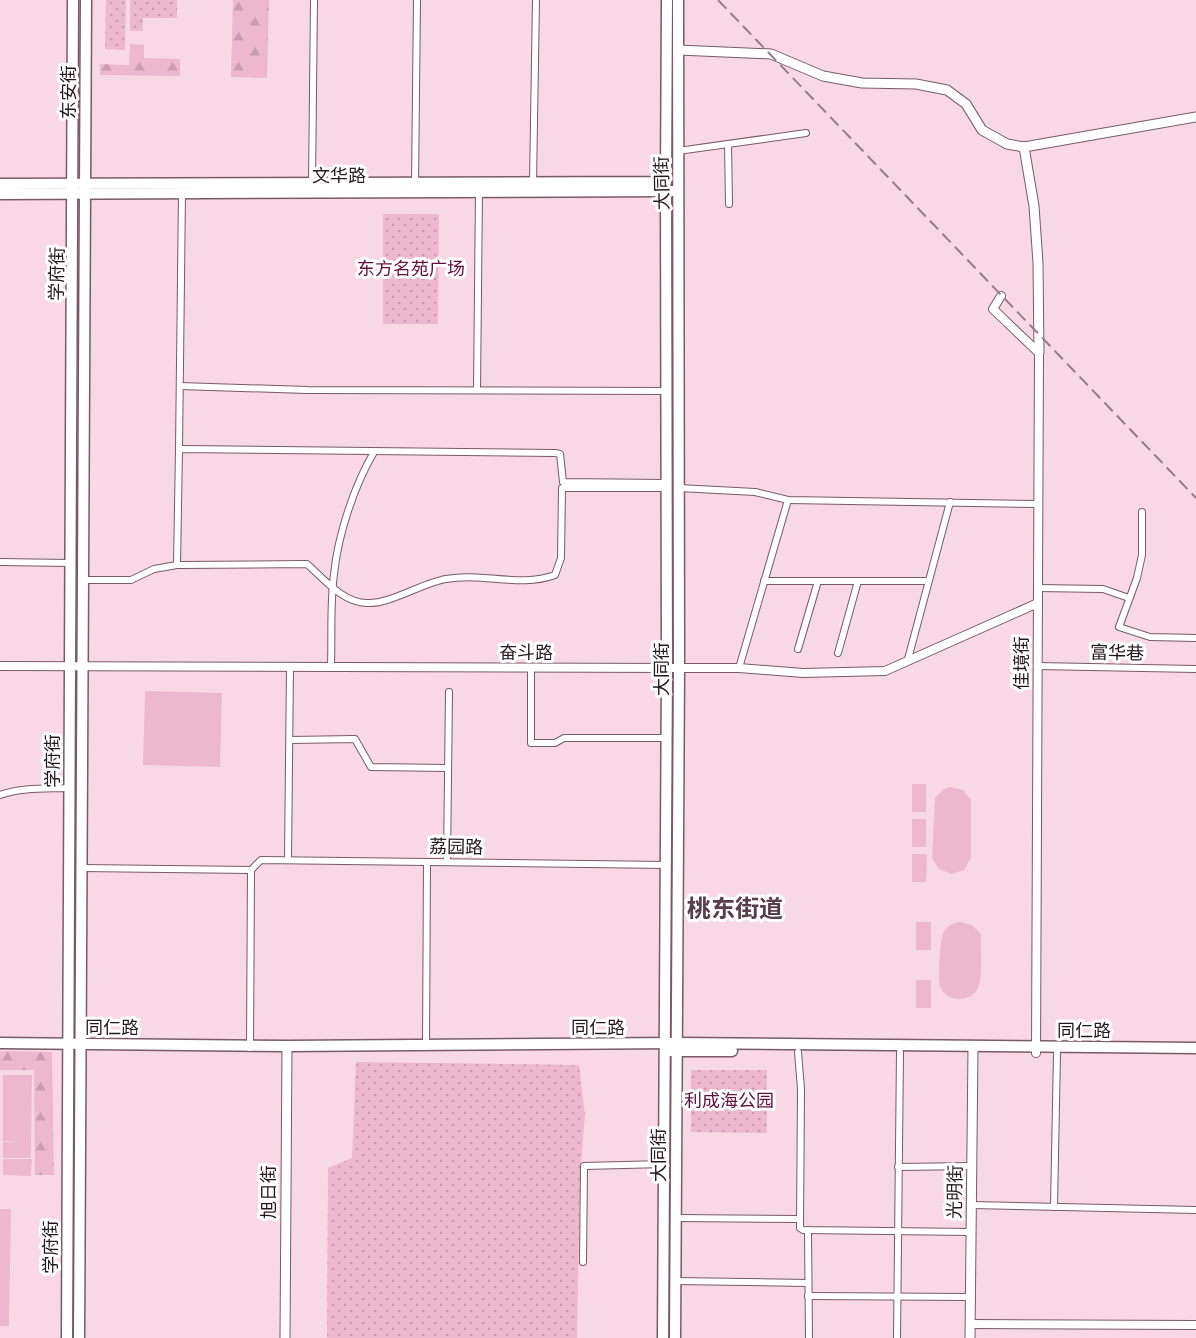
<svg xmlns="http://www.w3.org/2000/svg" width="1196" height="1338" font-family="'Nunito Sans','Noto Sans SC',sans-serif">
  <defs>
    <pattern id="grass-dots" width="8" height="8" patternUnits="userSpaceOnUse" patternTransform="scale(1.5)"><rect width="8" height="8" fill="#edb8ce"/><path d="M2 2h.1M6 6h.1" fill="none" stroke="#cb9db0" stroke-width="1.8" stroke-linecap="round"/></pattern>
    <pattern id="forest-firs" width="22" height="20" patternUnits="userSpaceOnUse" patternTransform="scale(1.5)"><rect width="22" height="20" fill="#edb8ce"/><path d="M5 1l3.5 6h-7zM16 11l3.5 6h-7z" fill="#cb9db0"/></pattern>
  </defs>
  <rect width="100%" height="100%" fill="#f9d8e5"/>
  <!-- grass -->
  <g fill="url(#grass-dots)">
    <path d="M 106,0 L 126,0 L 125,50 L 105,49 Z"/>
    <path d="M 130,0 L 177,0 L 177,18 L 143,18 L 143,31 L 130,31 Z"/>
    <path d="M 383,214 L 439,214 L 438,324 L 383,324 Z"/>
    <path d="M 356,1062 L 579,1065 L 585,1115 L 580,1175 L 577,1338 L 327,1338 L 328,1168 L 352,1158 Z"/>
    <path d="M 691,1070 L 767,1070 L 767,1133 L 691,1132 Z"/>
  </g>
  <!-- forest -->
  <g fill="url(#forest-firs)">
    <path d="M 233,0 L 269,0 L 267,78 L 231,77 Z"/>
    <path d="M 130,44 L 144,45 L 144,58 L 180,59 L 180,76 L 100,75 L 100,64 L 129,65 Z"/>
    <path d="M 0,1051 L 52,1052 L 54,1175 L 35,1175 L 34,1070 L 0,1070 Z"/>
  </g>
  <!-- garden -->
  <g fill="#edb8ce">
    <path d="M 145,691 L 222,693 L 220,767 L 143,765 Z"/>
    <rect x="912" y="784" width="14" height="28"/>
    <path d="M 950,787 L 963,790 L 971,800 L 971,858 L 964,870 L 952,874 L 939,869 L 932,858 L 935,798 L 944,789 Z"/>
    <rect x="912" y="819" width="14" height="28"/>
    <path d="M 912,854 L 927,854 L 926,882 L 912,882 Z"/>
    <rect x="916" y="922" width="15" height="28"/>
    <path d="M 960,922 L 972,925 L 981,934 C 980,949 983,972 979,985 C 975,1003 945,1004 940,986 C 938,977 940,937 944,931 C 948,925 954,923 960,922 Z"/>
    <rect x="916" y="980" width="15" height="28"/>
    <path d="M 3,1075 L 32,1075 L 31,1158 L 3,1158 L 3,1142 L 19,1141 L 3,1141 Z"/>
    <path d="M 3,1159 L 32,1159 L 31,1176 L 3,1175 Z"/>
    <path d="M 0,1209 L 11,1209 L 9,1326 L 0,1326 Z"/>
  </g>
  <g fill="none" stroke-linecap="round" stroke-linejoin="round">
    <!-- minor casing -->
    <g stroke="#775b67" stroke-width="8">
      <g id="minor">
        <path d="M 728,144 L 729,204"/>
        <path d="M 678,151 L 806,133"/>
        <path d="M 312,183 L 314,0"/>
        <path d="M 533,183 L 536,0"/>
        <path d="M 415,186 L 417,0"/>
        <path d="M 180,386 L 307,390 L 667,391"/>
        <path d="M 477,390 L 479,190"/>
        <path d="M 179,449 L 182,193"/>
        <path d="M 679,488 L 755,492 L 788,500 L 1038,504"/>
        <path d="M 1142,512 L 1142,555 L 1137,578 L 1119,627 L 1150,637 L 1196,638"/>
        <path d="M 0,562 L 70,563"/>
        <path d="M 177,565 L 179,449 L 555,453 L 560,454 L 563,482 L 666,483"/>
        <path d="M 83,580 L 131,580 L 154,569 L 177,565 L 307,564 C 324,579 343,603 367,603 C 391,604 422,583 446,579 C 483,572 520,588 555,575 L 561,558 L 562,488 L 667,488"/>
        <path d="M 764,581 L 928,581"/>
        <path d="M 1038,588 L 1103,589 L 1129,598"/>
        <path d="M 798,649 L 818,581"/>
        <path d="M 838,653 L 858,581"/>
        <path d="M 908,659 L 950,502"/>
        <path d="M 331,666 C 332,636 330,604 334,574 C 338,535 354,486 374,452"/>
        <path d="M 1037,666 L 1196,669"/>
        <path d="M 531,668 L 531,743 L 555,743 L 564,738 L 666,738"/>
        <path d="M 739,668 L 788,500"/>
        <path d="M 290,740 L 355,739 L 371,767 L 448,768"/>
        <path d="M 0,795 C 23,787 46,789 69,788"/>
        <path d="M 288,860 L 290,666"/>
        <path d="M 447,862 L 449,692"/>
        <path d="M 81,868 L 251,870"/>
        <path d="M 251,870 L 261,860 L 666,865"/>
        <path d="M 426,1047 L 427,862"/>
        <path d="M 250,1048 L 251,870"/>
        <path d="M 798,1052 L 801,1089 L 800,1228 L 803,1230 L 971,1232"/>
        <path d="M 898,1167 L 971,1166"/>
        <path d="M 971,1205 L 1196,1210"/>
        <path d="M 1054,1207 L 1057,1053"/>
        <path d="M 676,1218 L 799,1219"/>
        <path d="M 808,1230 L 809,1338"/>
        <path d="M 583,1262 L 584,1166 L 664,1164"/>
        <path d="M 675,1281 L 808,1283"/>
        <path d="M 808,1296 L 970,1297"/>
        <path d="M 897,1338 L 900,1052"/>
      </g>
    </g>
    <!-- tertiary casing -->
    <g stroke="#775b67" stroke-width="10">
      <g id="tertiary">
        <path d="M 1001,296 L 993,309 L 1039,353 L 1036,1053"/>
        <path d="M 0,666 L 679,668 L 739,668 L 803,673 L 885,671 L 1038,603"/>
        <path d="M 970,1324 L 1196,1325"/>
      </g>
    </g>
    <!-- secondary casing -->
    <g stroke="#775b67" stroke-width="11">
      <g id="secondary">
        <path d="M 678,50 L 771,54 L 823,76 L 862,83 L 916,84 L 947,90 L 966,104 L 982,130 L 1007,144 L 1024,147 L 1196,117"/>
        <path d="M 1024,147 L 1034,206 L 1038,263 L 1039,353"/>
        <path d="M 285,1338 L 287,1046"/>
        <path d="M 970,1338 L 973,1047"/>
      </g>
    </g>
    <!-- primary casing -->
    <g stroke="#775b67" stroke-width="13">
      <g id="primary">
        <path d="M 0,184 L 666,182 L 667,0"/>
        <path d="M 0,194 L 672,191"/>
        <path d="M 0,1043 L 287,1046 L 676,1043 L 1196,1048"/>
        <path d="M 669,1051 L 732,1051"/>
        <path d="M 67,1338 L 73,0"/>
        <path d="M 79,1338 L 86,0"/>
        <path d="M 663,1338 L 667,668 L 666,191"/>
        <path d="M 675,1338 L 679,668 L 678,0"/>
      </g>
    </g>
    <!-- minor -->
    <use href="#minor" stroke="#fff" stroke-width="6"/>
    <!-- tertiary -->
    <use href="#tertiary" stroke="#fff" stroke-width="8"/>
    <!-- secondary -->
    <use href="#secondary" stroke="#fff" stroke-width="9"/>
    <!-- primary -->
    <use href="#primary" stroke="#fff" stroke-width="10"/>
    <!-- rail -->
    <path stroke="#937c85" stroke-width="2" stroke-dasharray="12 6" stroke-linecap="butt" d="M 718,0 L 1196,498"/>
  </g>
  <g text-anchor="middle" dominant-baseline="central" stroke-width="6" stroke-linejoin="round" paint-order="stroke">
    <!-- street labels -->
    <g font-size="18" fill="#24181d" stroke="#fff">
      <text transform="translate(69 92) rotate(-90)">东安街</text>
      <text x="339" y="176">文华路</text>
      <text transform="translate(662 183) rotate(-91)">大同街</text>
      <text transform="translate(57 274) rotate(-89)">学府街</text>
      <text x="526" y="653">奋斗路</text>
      <text transform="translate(1117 653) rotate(1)">富华巷</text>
      <text transform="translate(1022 663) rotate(-90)">佳境街</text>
      <text transform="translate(662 669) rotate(-90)">大同街</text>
      <text transform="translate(53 761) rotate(-90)">学府街</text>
      <text transform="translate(456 847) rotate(1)">荔园路</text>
      <text x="112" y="1028">同仁路</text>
      <text x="598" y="1028">同仁路</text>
      <text x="1084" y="1031">同仁路</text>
      <text transform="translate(659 1155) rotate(-90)">大同街</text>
      <text transform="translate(269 1192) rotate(-90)">旭日街</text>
      <text transform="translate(955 1192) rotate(-89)">光明街</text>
      <text transform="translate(51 1247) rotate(-90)">学府街</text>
    </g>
    <!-- park labels -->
    <g font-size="18" fill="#630e3e" stroke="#fff">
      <text x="411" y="269">东方名苑广场</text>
      <text x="729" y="1101">利成海公园</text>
    </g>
    <!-- district labels -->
    <g font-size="24" font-weight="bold" fill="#583e49" stroke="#fff">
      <text x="735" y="909">桃东街道</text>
    </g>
  </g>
</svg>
